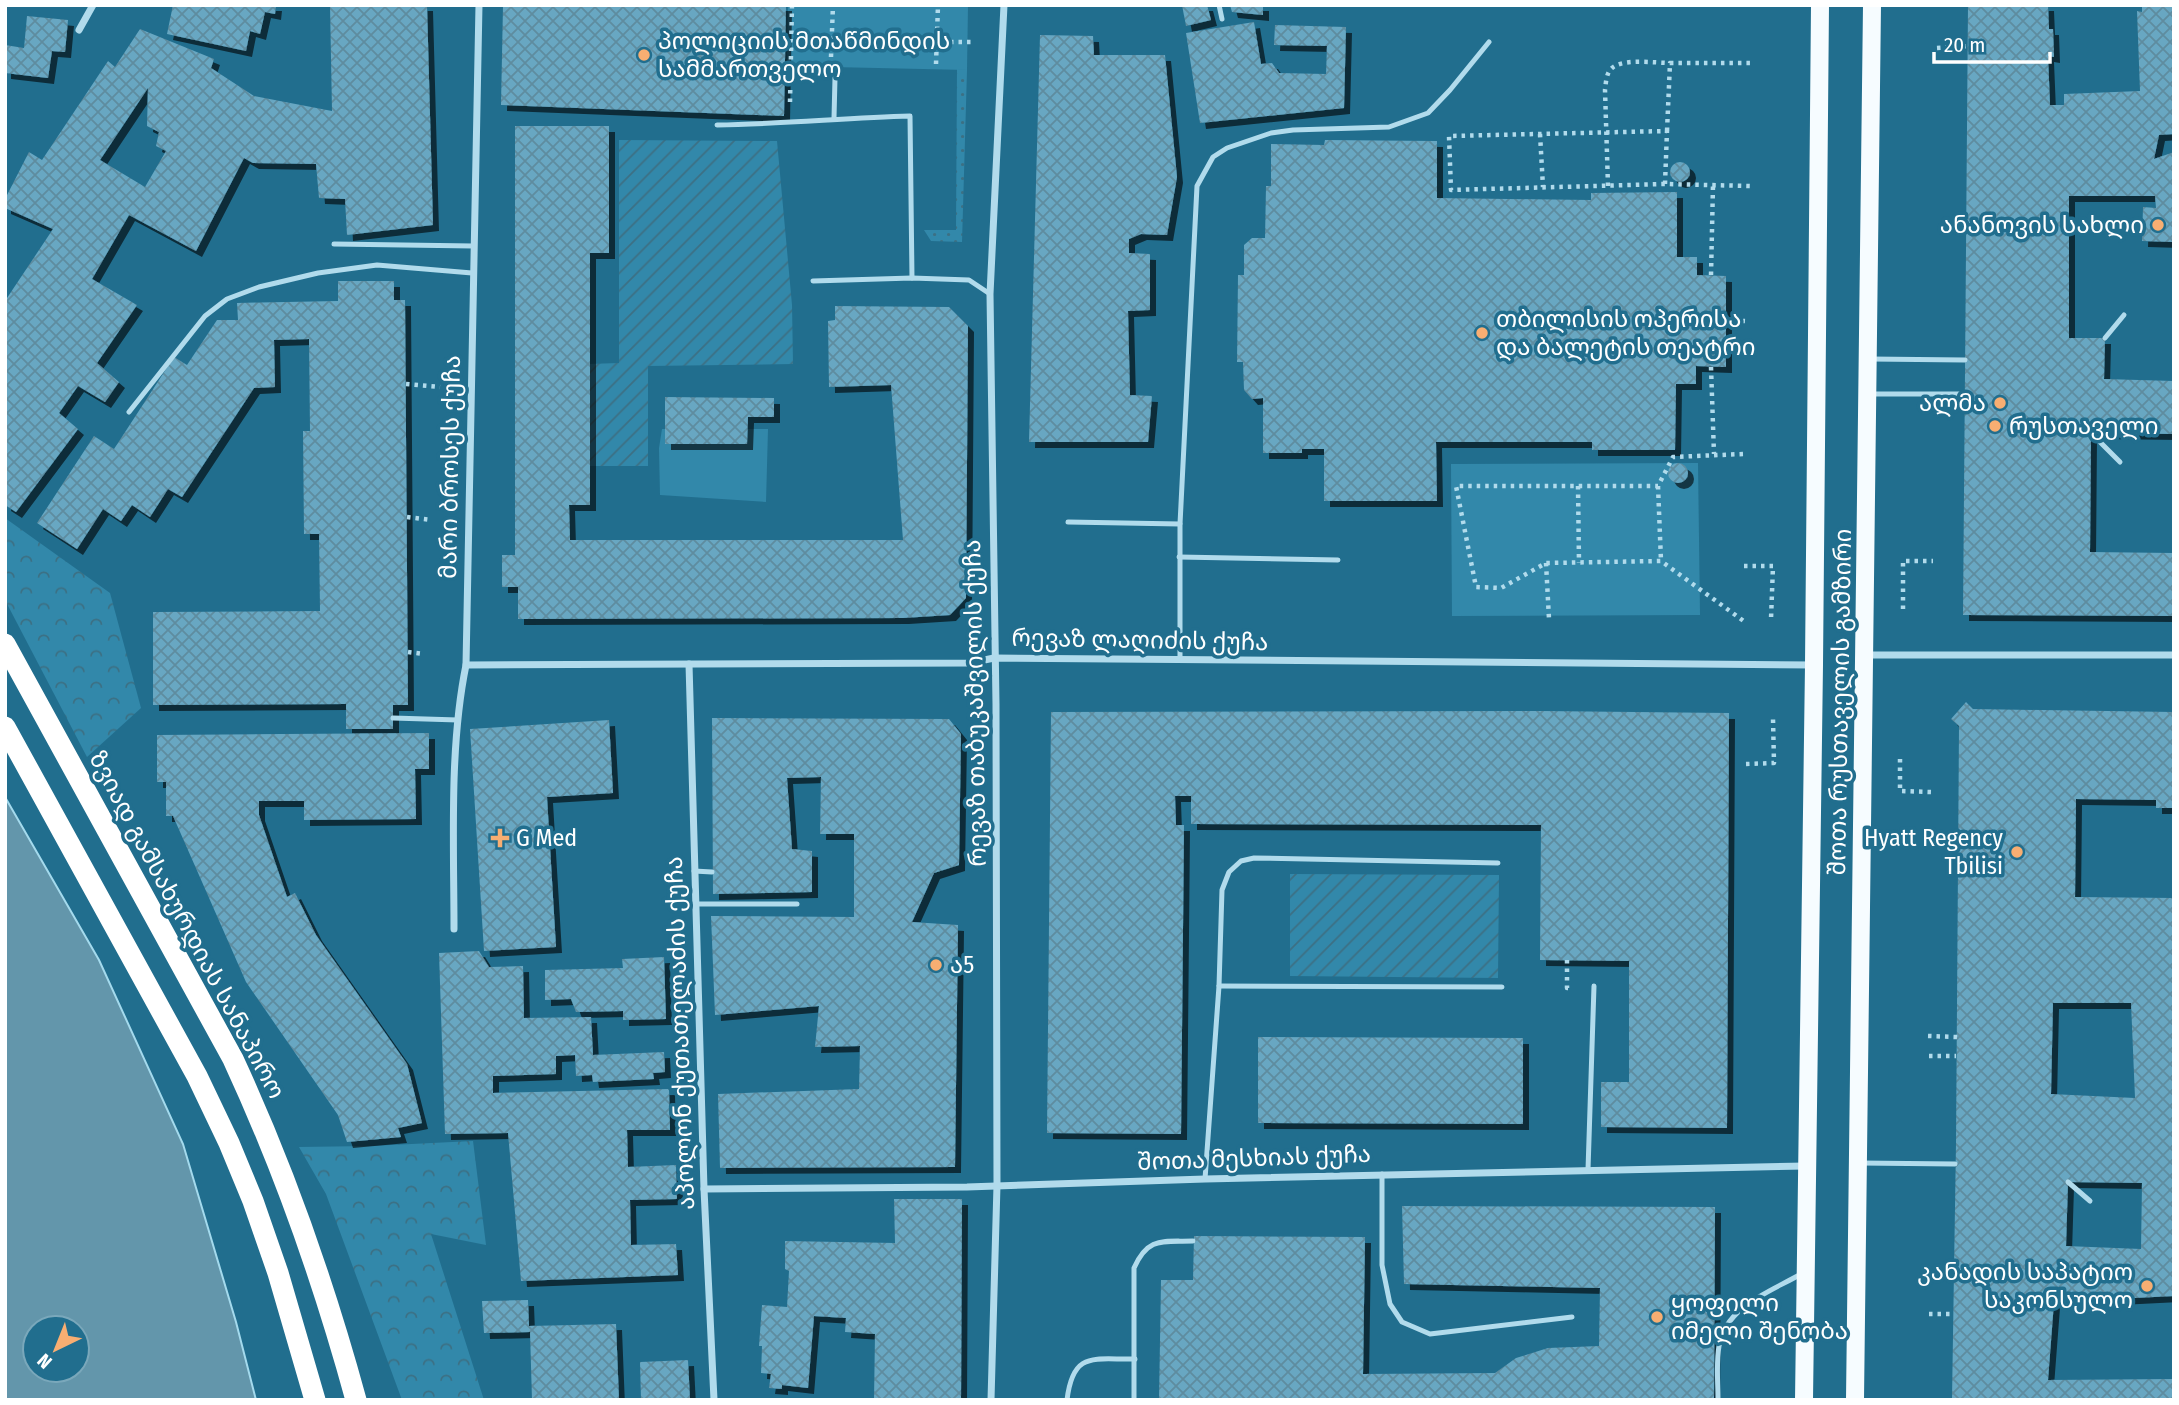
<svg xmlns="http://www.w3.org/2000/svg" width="2179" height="1405" font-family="'Fira Sans Condensed','Noto Sans Georgian',sans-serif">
  <defs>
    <pattern id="grass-dots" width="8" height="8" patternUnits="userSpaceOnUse" patternTransform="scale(1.75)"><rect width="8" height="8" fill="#3288aa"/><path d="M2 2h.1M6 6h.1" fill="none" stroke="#3c7084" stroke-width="1.8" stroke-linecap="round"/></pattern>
    <pattern id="forest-crowns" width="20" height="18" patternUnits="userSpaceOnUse" patternTransform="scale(1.75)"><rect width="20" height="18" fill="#3288aa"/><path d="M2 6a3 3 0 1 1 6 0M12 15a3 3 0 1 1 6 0" fill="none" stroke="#3c7084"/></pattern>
    <pattern id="garden-furrows" width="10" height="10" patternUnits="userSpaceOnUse" patternTransform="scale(1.75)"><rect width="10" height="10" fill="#3288aa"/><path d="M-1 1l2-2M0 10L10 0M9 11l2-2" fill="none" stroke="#3c7084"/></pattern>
    <pattern id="building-cross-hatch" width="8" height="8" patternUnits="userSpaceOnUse" patternTransform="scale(1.75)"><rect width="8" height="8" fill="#67a7c2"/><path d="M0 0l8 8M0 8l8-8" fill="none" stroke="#5f8c9f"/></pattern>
    <filter id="shadow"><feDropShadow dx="6" dy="6" stdDeviation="0" flood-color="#0009"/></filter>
  </defs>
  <rect width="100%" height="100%" fill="#216e8e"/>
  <!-- grass -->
  <path fill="url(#grass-dots)" d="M 957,69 L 967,70 L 962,242 L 931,241 L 924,230 L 956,230 Z"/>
  <!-- forest -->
  <g fill="url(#forest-crowns)">
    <path d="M 5,518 L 110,593 L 141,708 L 87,757 L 5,600 Z"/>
    <path d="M 473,1141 L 486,1245 L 431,1234 L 484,1400 L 402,1400 L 326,1194 L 299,1147 L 371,1146 Z"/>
  </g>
  <!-- park -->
  <g fill="#3288aa">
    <path d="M 788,5 L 968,5 L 967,70 L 787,66 Z"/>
    <path d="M 662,429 L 768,429 L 766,502 L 660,495 L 659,448 Z"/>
    <path d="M 1698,463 L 1700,615 L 1452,616 L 1451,464 Z"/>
  </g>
  <!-- garden -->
  <g fill="url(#garden-furrows)">
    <path d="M 619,140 L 777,141 L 792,305 L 793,364 L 648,366 L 648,466 L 589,466 L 589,364 L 619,363 Z"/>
    <path d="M 1290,874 L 1499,875 L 1498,978 L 1290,976 Z"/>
  </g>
  <!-- water -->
  <path fill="#6396ab" stroke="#a4daed" stroke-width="2" fill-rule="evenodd" d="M 5,797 L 99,960 L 183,1144 L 236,1322 L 256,1400 L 5,1400 ZM 35,1328 L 77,1328 L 77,1370 L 35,1370 Z"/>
  <!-- building -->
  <g fill="url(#building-cross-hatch)" fill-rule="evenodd" filter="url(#shadow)">
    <path d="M 173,5 L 276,5 L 275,14 L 265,12 L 260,34 L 250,31 L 246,51 L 167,34 Z"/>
    <path d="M 330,5 L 427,5 L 433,225 L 347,235 L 345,199 L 319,198 L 316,164 L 253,163 L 244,158 L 196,251 L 129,215 L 92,279 L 137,305 L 97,363 L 119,382 L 105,402 L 78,386 L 59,413 L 78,429 L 16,512 L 5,505 L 5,301 L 53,229 L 5,208 L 5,199 L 29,152 L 42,160 L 108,61 L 115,67 L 140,29 L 214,59 L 211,68 L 254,96 L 332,111 ZM 148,88 L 147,126 L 159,132 L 156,146 L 166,151 L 145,187 L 100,160 Z"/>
    <path d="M 503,5 L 786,5 L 784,116 L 501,105 Z"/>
    <path d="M 1182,5 L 1207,5 L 1211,20 L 1186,26 Z"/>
    <path d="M 1230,5 L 1263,5 L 1263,15 L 1232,12 Z"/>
    <path d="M 1968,5 L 2048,5 L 2049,29 L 2053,29 L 2054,57 L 2048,56 L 2050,105 L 2064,105 L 2064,94 L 2140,91 L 2137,11 L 2142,12 L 2142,5 L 2174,5 L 2174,134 L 2159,135 L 2154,159 L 2174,152 L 2174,242 L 2142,241 L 2143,207 L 2156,208 L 2155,196 L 2069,196 L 2069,338 L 2105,338 L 2104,379 L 2174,381 L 2174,434 L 2091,433 L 2090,552 L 2174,553 L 2174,616 L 1963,615 Z"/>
    <path d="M 27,16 L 68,20 L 65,52 L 52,51 L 48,78 L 5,73 L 5,45 L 24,48 Z"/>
    <path d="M 1254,22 L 1261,64 L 1272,63 L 1279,73 L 1326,74 L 1327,46 L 1274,45 L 1275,25 L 1346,27 L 1344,108 L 1200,123 L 1186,33 Z"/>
    <path d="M 1040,35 L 1093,36 L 1094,55 L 1165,55 L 1177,177 L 1167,235 L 1141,234 L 1129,239 L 1129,253 L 1150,254 L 1150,310 L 1128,311 L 1130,395 L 1152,396 L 1148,442 L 1029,442 Z"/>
    <path d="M 515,126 L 609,126 L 609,253 L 590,253 L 590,505 L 569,505 L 570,540 L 903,540 L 891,385 L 829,387 L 828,321 L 835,320 L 835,306 L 949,307 L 968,326 L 966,598 L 950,615 L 903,618 L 518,619 L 518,587 L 502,587 L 502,555 L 515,555 Z"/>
    <path d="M 1325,140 L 1437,141 L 1437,198 L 1591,200 L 1591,193 L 1677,192 L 1677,257 L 1697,257 L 1697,275 L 1726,276 L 1726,367 L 1696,366 L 1696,384 L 1676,384 L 1675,450 L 1592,450 L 1592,442 L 1436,442 L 1437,501 L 1324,501 L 1324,449 L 1302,449 L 1302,453 L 1263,453 L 1263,398 L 1252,399 L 1244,390 L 1243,362 L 1237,362 L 1238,275 L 1244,275 L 1244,245 L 1252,238 L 1265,238 L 1266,186 L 1271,186 L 1271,144 L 1324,145 Z"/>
    <circle cx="1680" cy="172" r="10"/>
    <path d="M 338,281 L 394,281 L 394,300 L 405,300 L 408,705 L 393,705 L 393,729 L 346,729 L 346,704 L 153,705 L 153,612 L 320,611 L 319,534 L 304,534 L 303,431 L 310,431 L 309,339 L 274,340 L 275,387 L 254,388 L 182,497 L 168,489 L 150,517 L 132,505 L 121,521 L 103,509 L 77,549 L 37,523 L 94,436 L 114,449 L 174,357 L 187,365 L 217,320 L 238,320 L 237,303 L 338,301 Z"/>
    <path d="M 665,397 L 774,398 L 774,417 L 748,417 L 747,444 L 665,444 Z"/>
    <circle cx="1678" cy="473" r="10"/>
    <path d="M 1966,702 L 1973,709 L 2174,712 L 2174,808 L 2156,808 L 2156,800 L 2076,799 L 2075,897 L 2174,898 L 2174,1296 L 2054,1302 L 2048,1380 L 2174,1379 L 2174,1400 L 1952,1400 L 1956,1143 L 1959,726 L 1951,719 ZM 2053,1003 L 2131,1003 L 2135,1098 L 2051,1094 ZM 2068,1182 L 2142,1183 L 2141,1249 L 2066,1246 Z"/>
    <path d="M 1542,711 L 1729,713 L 1727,1128 L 1601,1127 L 1601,1082 L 1629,1082 L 1629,961 L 1540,960 L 1541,825 L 1191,824 L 1191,796 L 1175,796 L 1176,825 L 1184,825 L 1181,1134 L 1047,1133 L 1051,712 Z"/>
    <path d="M 712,718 L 949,719 L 961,734 L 959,865 L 934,873 L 912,922 L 958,925 L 955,1167 L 720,1168 L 718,1094 L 859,1089 L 860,1046 L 815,1047 L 819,1006 L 715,1015 L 711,916 L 854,917 L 854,834 L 820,834 L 821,777 L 787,778 L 792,849 L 812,851 L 812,892 L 713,894 Z"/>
    <path d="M 609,720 L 613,793 L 547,797 L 556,947 L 484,951 L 470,729 Z"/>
    <path d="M 429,733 L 429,769 L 415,769 L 416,819 L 304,820 L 304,801 L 259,801 L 259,815 L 287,897 L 295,893 L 316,935 L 407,1064 L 422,1123 L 398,1128 L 401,1137 L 347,1142 L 338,1115 L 246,982 L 173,816 L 166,816 L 166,782 L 157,782 L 157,735 Z"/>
    <path d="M 479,951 L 489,967 L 523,966 L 524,1018 L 591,1017 L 593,1055 L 664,1052 L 665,1072 L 653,1073 L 654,1079 L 593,1082 L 592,1075 L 576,1076 L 575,1055 L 556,1056 L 556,1074 L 493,1076 L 493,1093 L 669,1089 L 670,1130 L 627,1130 L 628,1167 L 676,1165 L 677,1199 L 630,1200 L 631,1245 L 676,1244 L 678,1275 L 521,1281 L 508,1133 L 445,1134 L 439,953 Z"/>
    <path d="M 664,957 L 666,1019 L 623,1020 L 623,1011 L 576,1012 L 571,999 L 545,1000 L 545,970 L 623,968 L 622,959 Z"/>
    <path d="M 1258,1037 L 1523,1038 L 1523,1124 L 1258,1123 Z"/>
    <path d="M 894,1199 L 962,1199 L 961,1400 L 874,1400 L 875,1334 L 845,1332 L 846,1318 L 814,1316 L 808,1388 L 782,1385 L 782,1389 L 769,1388 L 771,1374 L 761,1373 L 762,1346 L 759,1346 L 762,1305 L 787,1307 L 789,1271 L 785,1269 L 785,1241 L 895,1243 Z"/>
    <path d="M 1402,1206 L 1715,1207 L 1714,1400 L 1159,1400 L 1161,1280 L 1193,1280 L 1194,1236 L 1365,1237 L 1363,1374 L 1495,1373 L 1516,1358 L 1548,1348 L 1599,1346 L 1600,1288 L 1404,1284 Z"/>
    <path d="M 528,1300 L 529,1326 L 616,1324 L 619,1400 L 532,1400 L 530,1332 L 484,1333 L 482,1301 Z"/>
    <path d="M 688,1360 L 690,1400 L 641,1400 L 640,1362 Z"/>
  </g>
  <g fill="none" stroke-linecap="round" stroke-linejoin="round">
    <!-- path -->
    <g stroke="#b1dbec" stroke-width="4.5" stroke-dasharray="3.5 5" stroke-linecap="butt">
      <path d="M 831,42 L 973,42"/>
      <path d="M 1937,48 L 1968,46"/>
      <path d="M 831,57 L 833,5"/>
      <path d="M 936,64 L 938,5"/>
      <path d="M 790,102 L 792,5"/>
      <path d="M 1667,131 L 1670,63 L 1752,63"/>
      <path d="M 1540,134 L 1543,187"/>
      <path d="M 1665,184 L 1667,131 L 1449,136 L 1451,190 L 1665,184 L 1750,186"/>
      <path d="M 1608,186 L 1605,90 C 1606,83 1606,73 1612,68 C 1623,58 1656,63 1670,63"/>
      <path d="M 1711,275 L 1713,185"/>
      <path d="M 1726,320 L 1745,321"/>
      <path d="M 1711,367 L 1714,454"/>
      <path d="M 406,384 L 440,387"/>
      <path d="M 1743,454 L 1673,457 L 1658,486 L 1456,486 L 1476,587 L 1501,588 L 1546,563 L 1661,561 L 1745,622"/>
      <path d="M 1578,486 L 1579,563"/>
      <path d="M 1658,486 L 1661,561"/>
      <path d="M 407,517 L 432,520"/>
      <path d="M 1546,563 L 1549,619"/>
      <path d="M 1744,566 L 1773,566 L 1771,619"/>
      <path d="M 1903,609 L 1903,561 L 1933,561"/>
      <path d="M 408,652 L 424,654"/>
      <path d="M 1900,759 L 1900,791 L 1931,792"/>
      <path d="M 1746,764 L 1774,763 L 1773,719"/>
      <path d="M 1567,960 L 1567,988 L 1572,988"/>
      <path d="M 1928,1036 L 1957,1037"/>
      <path d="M 1929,1056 L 1956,1056"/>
      <path d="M 1929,1314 L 1953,1314"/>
    </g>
    <!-- lane -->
    <g stroke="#b1dbec" stroke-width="5">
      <path d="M 1219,5 L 1222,19"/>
      <path d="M 834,118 L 835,78"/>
      <path d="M 717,125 C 781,124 845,118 910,116 L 912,278"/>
      <path d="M 334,244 L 473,246"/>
      <path d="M 813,281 L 912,278 L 969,280 L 990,294"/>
      <path d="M 2105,338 L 2124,315"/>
      <path d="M 1870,359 L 1965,360"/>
      <path d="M 1869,394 L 1964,394"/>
      <path d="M 129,412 L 205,316 L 227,299 L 259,287 L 318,273 L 377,265 L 472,273"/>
      <path d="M 2091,433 L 2120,462"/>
      <path d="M 1068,522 L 1180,524"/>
      <path d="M 1179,557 L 1338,560"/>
      <path d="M 1180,660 L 1180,524 L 1197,186 L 1213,157 L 1227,148 L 1271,133 L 1293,130 L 1389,127 L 1428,113 L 1450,90 L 1489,42"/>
      <path d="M 393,718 L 458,720"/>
      <path d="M 694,871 L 712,872"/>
      <path d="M 695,904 L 797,904"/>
      <path d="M 1219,986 L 1502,987"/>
      <path d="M 1860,1163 L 1955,1164"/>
      <path d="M 1588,1170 L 1594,986"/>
      <path d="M 1382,1174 L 1382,1265 L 1390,1304 L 1402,1322 L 1430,1334 L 1572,1317"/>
      <path d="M 1205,1179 L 1219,986 L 1222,890 L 1229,872 L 1241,861 L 1254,858 L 1498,863"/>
      <path d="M 2068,1182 L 2090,1201"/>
      <path d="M 1067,1400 C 1073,1350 1094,1360 1135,1359"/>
      <path d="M 1134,1400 L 1134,1268 C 1148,1236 1163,1242 1193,1241"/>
      <path d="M 1718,1400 C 1718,1382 1716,1363 1719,1346 C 1726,1306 1770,1292 1801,1274"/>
    </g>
    <!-- street -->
    <g stroke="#b1dbec" stroke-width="7">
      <path d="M 79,30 L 93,5"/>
      <path d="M 1864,655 L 2174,655"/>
      <path d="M 689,664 L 704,1189 L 714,1400"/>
      <path d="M 466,665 L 970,663 L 994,658 L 1814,665"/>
      <path d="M 454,929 C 454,844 449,748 466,665 L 479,5"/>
      <path d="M 704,1189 L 967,1187 L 1205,1179 L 1805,1166"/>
      <path d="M 991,1400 L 997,1185 L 996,704 L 990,294 L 1004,5"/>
    </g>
    <!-- primary -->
    <g stroke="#f6fcff" stroke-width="18">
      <path d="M 1804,1400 L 1814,665 L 1820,5"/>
      <path d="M 1855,1400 L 1872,5"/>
    </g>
    <!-- highway -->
    <g stroke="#fff" stroke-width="21">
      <path d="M 5,644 L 233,1059 C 284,1169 324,1283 356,1400"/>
      <path d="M 5,727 L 197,1076 L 229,1143 L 253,1201 L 278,1273 L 315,1400"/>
    </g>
  </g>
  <!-- markers -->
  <g fill="#f8ae72" stroke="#216e8e" stroke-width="2.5">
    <circle cx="644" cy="55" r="7"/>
    <circle cx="2158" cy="225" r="7"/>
    <circle cx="1482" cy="333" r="7"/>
    <circle cx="2000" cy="403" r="7"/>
    <circle cx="1995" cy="426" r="7"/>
    <path d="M496.5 827.5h7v7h7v7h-7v7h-7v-7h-7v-7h7z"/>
    <circle cx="2017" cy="852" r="7"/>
    <circle cx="936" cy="965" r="7"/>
    <circle cx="2147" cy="1286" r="7"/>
    <circle cx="1657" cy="1317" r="7"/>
  </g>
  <g text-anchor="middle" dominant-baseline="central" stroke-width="7" stroke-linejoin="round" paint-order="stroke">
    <!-- poi labels -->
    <g font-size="24" fill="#fff" stroke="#216e8e" text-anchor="start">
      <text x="658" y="41">პოლიციის მთაწმინდის<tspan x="658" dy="28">სამმართველო</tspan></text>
      <text x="2144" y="225" text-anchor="end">ანანოვის სახლი</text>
      <text x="1496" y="319">თბილისის ოპერისა<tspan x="1496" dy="28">და ბალეტის თეატრი</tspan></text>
      <text x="1986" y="403" text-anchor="end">ალმა</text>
      <text x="2009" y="426">რუსთაველი</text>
      <text x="516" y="838">G Med</text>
      <text x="2003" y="838" text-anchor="end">Hyatt Regency<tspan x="2003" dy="28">Tbilisi</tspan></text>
      <text x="950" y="965">ა5</text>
      <text x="2133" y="1272" text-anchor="end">კანადის საპატიო<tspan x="2133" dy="28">საკონსულო</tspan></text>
      <text x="1671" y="1303">ყოფილი<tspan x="1671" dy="28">იმელი შენობა</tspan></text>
    </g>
    <!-- street labels -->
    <g font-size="24" fill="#fff" stroke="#216e8e">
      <text transform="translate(450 467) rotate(-89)">მარი ბროსეს ქუჩა</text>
      <text transform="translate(1140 640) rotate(1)">რევაზ ლაღიძის ქუჩა</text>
      <text transform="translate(1840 702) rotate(-89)">შოთა რუსთაველის გამზირი</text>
      <text transform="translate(975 703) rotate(-91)">რევაზ თაბუკაშვილის ქუჩა</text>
      <text transform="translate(187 925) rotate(62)">ზვიად გამსახურდიას სანაპირო</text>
      <text transform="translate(680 1033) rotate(-92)">აპოლონ ქუთათელაძის ქუჩა</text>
      <text transform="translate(1254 1158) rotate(-2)">შოთა მესხიას ქუჩა</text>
    </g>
  </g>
  <!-- border -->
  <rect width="2179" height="1405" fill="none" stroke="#ffffff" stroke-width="14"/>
  <!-- north arrow -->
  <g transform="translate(56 1349) rotate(223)"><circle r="33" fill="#216e8e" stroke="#7aa8bb" stroke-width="2"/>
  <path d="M0-5L12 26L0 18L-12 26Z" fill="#f8ae72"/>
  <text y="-10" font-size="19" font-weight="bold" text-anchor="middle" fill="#ffffff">N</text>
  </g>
  <!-- scale -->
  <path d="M1934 52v10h116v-10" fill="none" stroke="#ffffff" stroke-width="3.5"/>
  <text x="1944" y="52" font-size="21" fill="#ffffff" stroke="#216e8e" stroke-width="5" paint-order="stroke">20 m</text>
</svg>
